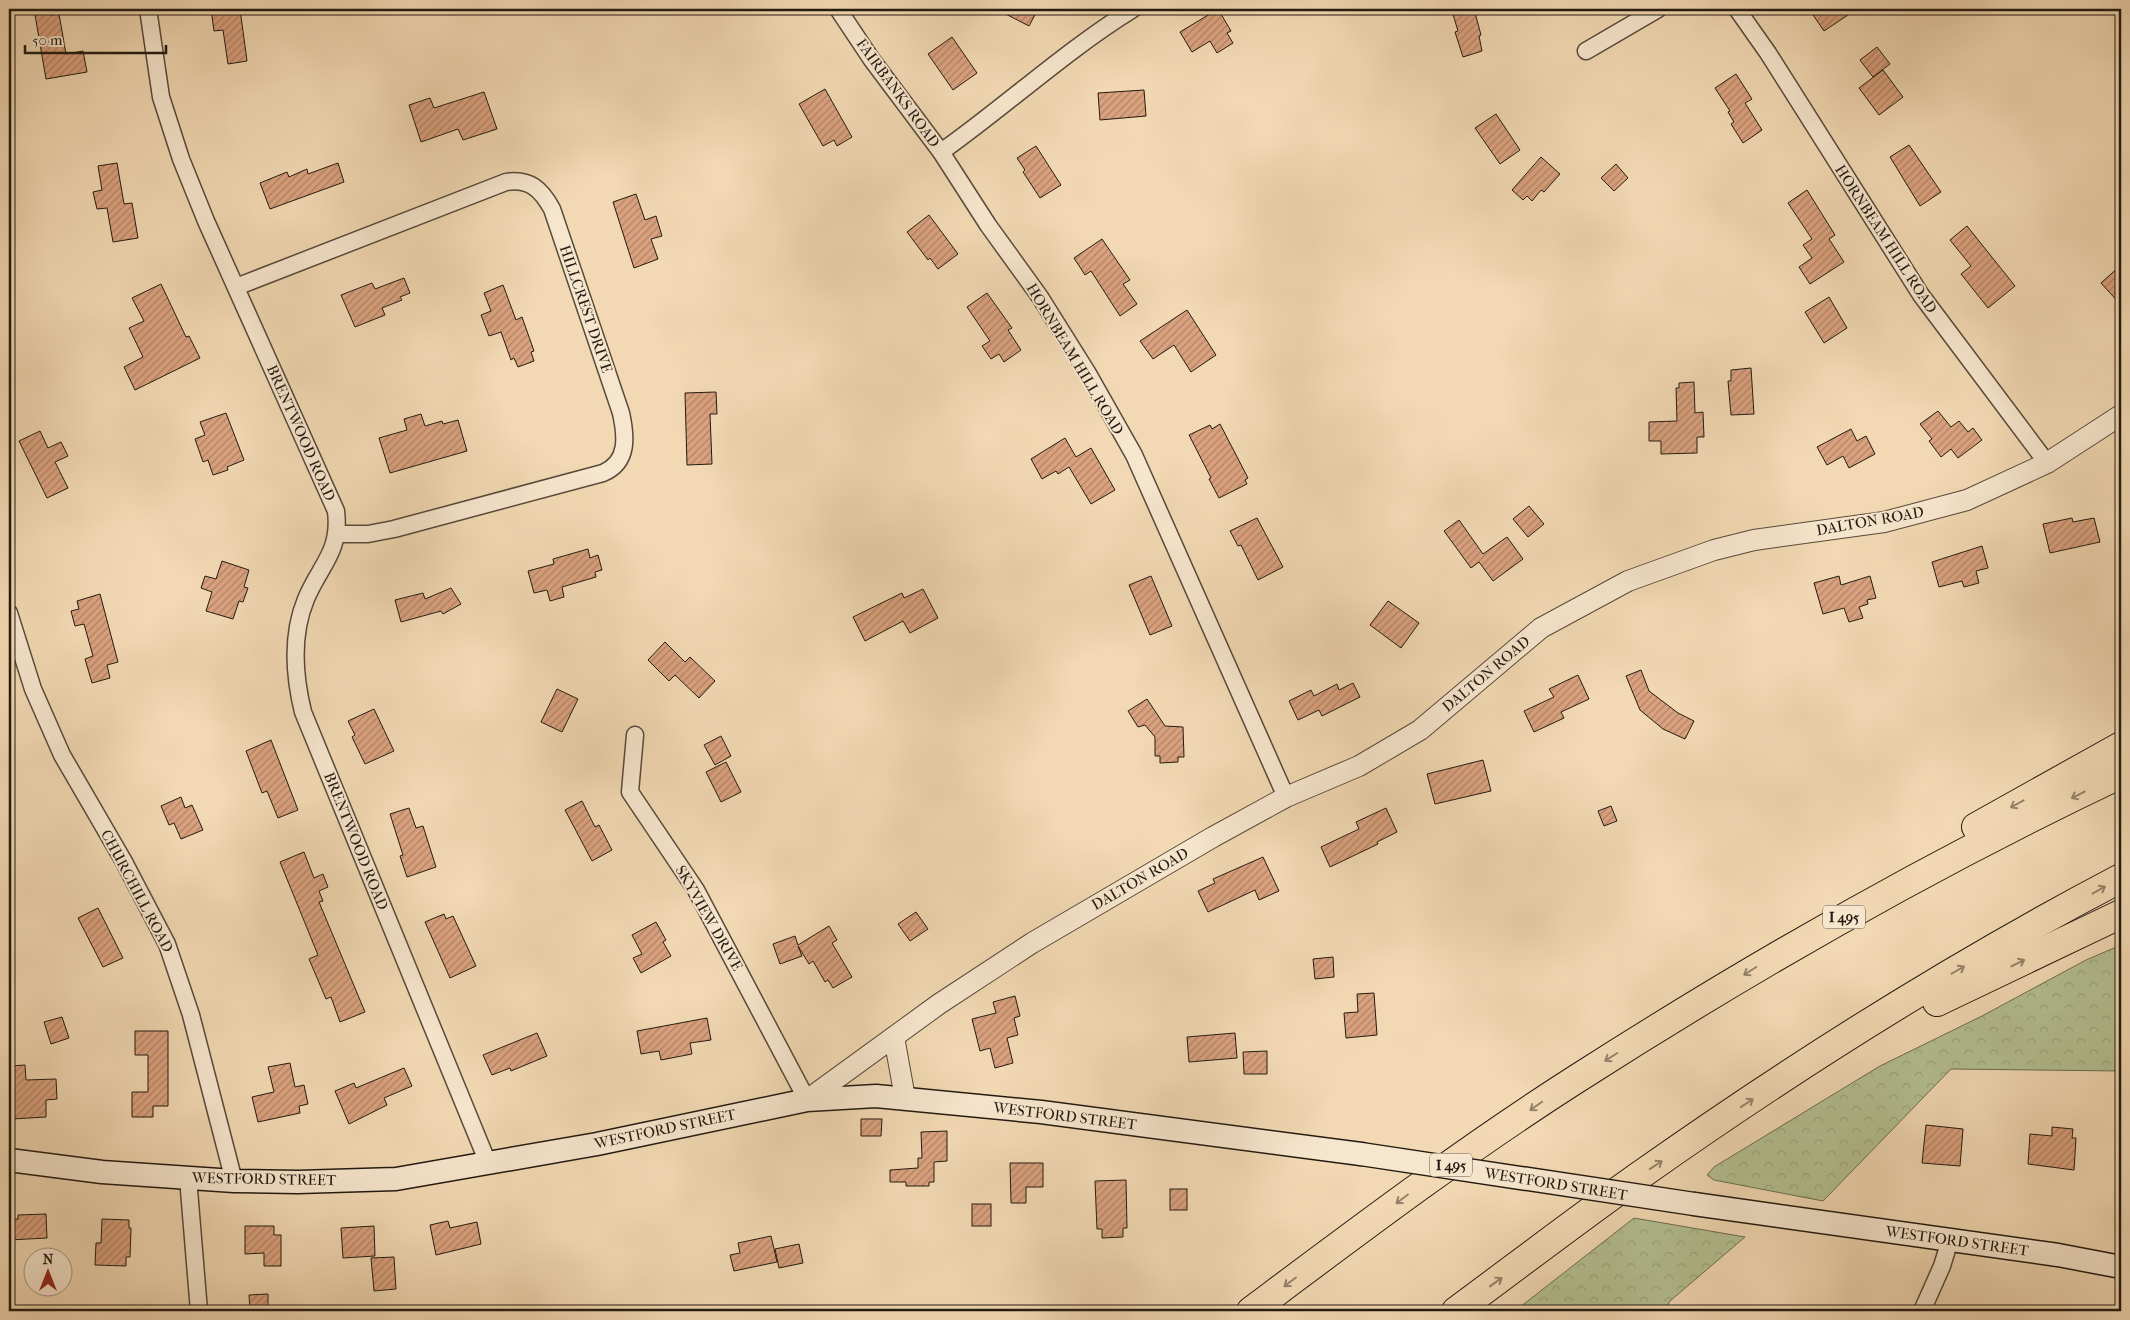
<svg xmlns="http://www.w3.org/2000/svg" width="2130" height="1320" font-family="'IM FELL French Canon',serif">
  <defs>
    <pattern id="forest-crowns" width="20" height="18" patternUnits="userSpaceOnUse" patternTransform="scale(1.25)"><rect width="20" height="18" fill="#b4c091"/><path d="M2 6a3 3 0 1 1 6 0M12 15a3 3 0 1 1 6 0" fill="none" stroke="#9aa47c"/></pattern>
    <pattern id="building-hatch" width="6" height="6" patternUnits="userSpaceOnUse" patternTransform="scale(1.25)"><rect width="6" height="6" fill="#dba27f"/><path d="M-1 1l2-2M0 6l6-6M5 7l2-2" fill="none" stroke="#b18367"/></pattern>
  </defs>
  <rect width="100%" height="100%" fill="#f2d9b3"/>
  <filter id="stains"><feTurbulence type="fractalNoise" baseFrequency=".004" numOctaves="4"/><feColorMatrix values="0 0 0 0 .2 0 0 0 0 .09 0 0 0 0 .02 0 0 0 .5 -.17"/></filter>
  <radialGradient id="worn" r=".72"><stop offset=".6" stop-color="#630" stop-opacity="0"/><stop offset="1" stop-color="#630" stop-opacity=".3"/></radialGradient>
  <!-- forest -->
  <g fill="url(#forest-crowns)" stroke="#6b6d51">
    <path d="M 2121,945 L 2121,1071 L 1951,1069 L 1823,1201 L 1714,1180 L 1707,1175 L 1714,1167 L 1880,1066 L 1982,1016 L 2086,960 Z"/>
    <path d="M 1634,1218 L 1745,1237 L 1670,1301 L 1664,1311 L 1515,1311 Z"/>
  </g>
  <!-- building -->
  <g fill="url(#building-hatch)" stroke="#221a11">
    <path d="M 34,9 L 51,9 L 52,15 L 59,14 L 66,54 L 83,51 L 87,72 L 46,79 Z"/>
    <path d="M 211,9 L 240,9 L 247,61 L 228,64 L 223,30 L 214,31 Z"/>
    <path d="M 996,9 L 1038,9 L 1029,26 Z"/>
    <path d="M 1218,9 L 1231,31 L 1227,33 L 1233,43 L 1217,53 L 1210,41 L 1192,52 L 1180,32 Z"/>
    <path d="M 1460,9 L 1474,9 L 1481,35 L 1479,36 L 1482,51 L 1463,57 L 1455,32 L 1458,31 L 1452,11 Z"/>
    <path d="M 1809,9 L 1857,9 L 1824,31 Z"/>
    <path d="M 952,37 L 977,73 L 953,90 L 928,54 Z"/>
    <path d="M 1877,47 L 1890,64 L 1873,77 L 1860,60 Z"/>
    <path d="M 1883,70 L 1903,97 L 1879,115 L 1859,88 Z"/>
    <path d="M 1736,74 L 1752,99 L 1745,103 L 1762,130 L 1743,143 L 1731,124 L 1734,122 L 1728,112 L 1730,111 L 1715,88 Z"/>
    <path d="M 825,89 L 852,137 L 837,146 L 834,140 L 823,146 L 799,104 Z"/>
    <path d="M 1144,90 L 1146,116 L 1100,120 L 1098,93 Z"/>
    <path d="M 484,92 L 497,129 L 463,140 L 458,129 L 421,142 L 409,105 L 430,98 L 434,108 Z"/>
    <path d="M 1496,114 L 1520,150 L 1500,164 L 1475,128 Z"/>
    <path d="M 1909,145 L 1941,192 L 1920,206 L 1890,157 Z"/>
    <path d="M 1036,146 L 1061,185 L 1040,198 L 1023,172 L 1025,170 L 1017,158 Z"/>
    <path d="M 1541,157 L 1560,174 L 1544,192 L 1541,190 L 1532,201 L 1527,196 L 1523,200 L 1512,190 Z"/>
    <path d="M 117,163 L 124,204 L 132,203 L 138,238 L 113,242 L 107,208 L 97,209 L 93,192 L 102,190 L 98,166 Z"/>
    <path d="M 338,163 L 344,182 L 270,209 L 260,183 L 287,172 L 289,177 L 307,169 L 308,174 Z"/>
    <path d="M 1616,164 L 1628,178 L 1614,191 L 1601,178 Z"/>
    <path d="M 1807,190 L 1835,235 L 1829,239 L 1844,262 L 1810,284 L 1799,267 L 1812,258 L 1803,245 L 1812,239 L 1788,203 Z"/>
    <path d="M 636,194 L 645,220 L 656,216 L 662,236 L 651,239 L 658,259 L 634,268 L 613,202 Z"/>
    <path d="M 929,215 L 958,254 L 938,269 L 930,258 L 928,260 L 907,232 Z"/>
    <path d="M 1967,226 L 2015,286 L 1988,308 L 1961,274 L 1971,266 L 1950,240 Z"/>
    <path d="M 1102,239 L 1130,280 L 1123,284 L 1137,304 L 1120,316 L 1091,271 L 1085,275 L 1074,258 Z"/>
    <path d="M 2121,265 L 2121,305 L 2101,283 Z"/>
    <path d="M 404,278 L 410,293 L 400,297 L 402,300 L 382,308 L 385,315 L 355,327 L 341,295 L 372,283 L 375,289 Z"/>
    <path d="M 161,284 L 186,337 L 189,336 L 200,358 L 135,390 L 124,367 L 143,357 L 129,328 L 144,321 L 132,298 Z"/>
    <path d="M 503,285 L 516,320 L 522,317 L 534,351 L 531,352 L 534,361 L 518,367 L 514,358 L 511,360 L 501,332 L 489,336 L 481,315 L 491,311 L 484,293 Z"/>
    <path d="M 987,293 L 1012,328 L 1008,330 L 1021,350 L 1004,362 L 999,354 L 991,359 L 982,346 L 990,341 L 967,307 Z"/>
    <path d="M 1829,297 L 1847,328 L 1824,343 L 1805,312 Z"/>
    <path d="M 1187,310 L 1216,355 L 1191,372 L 1174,345 L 1153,359 L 1140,341 Z"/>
    <path d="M 1751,368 L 1754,414 L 1731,415 L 1728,381 L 1731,381 L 1731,370 Z"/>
    <path d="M 1694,382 L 1695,413 L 1703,412 L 1704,437 L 1697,437 L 1697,453 L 1661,454 L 1661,441 L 1649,441 L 1649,422 L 1677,421 L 1676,388 L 1679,388 L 1679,383 Z"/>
    <path d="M 716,392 L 717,414 L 710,414 L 712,464 L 687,465 L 685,393 Z"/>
    <path d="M 1938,411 L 1951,427 L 1959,421 L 1968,432 L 1973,428 L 1982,440 L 1958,458 L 1951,449 L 1941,457 L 1929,441 L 1932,439 L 1920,424 Z"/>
    <path d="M 226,413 L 244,460 L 227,467 L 228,470 L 213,475 L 208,460 L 203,462 L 195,439 L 205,435 L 200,422 Z"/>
    <path d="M 421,414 L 425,426 L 442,421 L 443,424 L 458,420 L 467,451 L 390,473 L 379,438 L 407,430 L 404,419 Z"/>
    <path d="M 1220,424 L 1248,478 L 1245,480 L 1247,484 L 1219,498 L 1209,479 L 1211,478 L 1189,435 L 1210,425 L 1212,429 Z"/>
    <path d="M 1851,429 L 1857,441 L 1866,436 L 1875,454 L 1849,468 L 1843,456 L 1827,465 L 1817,447 Z"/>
    <path d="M 40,431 L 48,448 L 61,442 L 68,456 L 55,462 L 68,488 L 47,498 L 19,441 Z"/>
    <path d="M 1065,438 L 1076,457 L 1091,448 L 1115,490 L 1091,504 L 1069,467 L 1058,474 L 1056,471 L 1042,479 L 1031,459 Z"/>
    <path d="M 1529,506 L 1544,524 L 1528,537 L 1513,519 Z"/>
    <path d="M 1257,518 L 1283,567 L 1258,580 L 1241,545 L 1238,546 L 1230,531 Z"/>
    <path d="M 2072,518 L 2073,522 L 2094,518 L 2100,542 L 2050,553 L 2043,524 Z"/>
    <path d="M 1459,520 L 1483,554 L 1507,537 L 1523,559 L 1493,581 L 1479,562 L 1471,568 L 1444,531 Z"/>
    <path d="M 1982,546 L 1988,568 L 1976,571 L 1979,583 L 1964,587 L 1962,581 L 1939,587 L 1932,562 Z"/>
    <path d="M 588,549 L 590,558 L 598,555 L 602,570 L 595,572 L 596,577 L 562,587 L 564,597 L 550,601 L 547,590 L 534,593 L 528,571 L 554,564 L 553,559 Z"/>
    <path d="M 222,561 L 249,570 L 244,587 L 248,588 L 243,602 L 239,601 L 233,619 L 206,611 L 212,592 L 201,588 L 205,576 L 216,579 Z"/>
    <path d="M 1151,576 L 1172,626 L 1150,635 L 1129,585 Z"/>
    <path d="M 1839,576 L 1841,585 L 1870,576 L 1876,598 L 1867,600 L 1868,604 L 1859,607 L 1863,618 L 1849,622 L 1844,608 L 1823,614 L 1814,583 Z"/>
    <path d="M 451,588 L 461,604 L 443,614 L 441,611 L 401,622 L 395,600 L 423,593 L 425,599 Z"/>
    <path d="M 923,589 L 938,618 L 910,633 L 903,621 L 865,641 L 853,617 L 902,593 L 904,598 Z"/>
    <path d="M 100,594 L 118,662 L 107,665 L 110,678 L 92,683 L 85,659 L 93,656 L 84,624 L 75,626 L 71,611 L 79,609 L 77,601 Z"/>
    <path d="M 1388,601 L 1419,623 L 1401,648 L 1370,625 Z"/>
    <path d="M 665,642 L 685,662 L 690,657 L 715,681 L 699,698 L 675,675 L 669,681 L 648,660 Z"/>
    <path d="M 1641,670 L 1649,691 L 1678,713 L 1694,721 L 1685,739 L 1663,729 L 1640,710 L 1626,676 Z"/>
    <path d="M 1578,675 L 1589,699 L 1561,712 L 1564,718 L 1534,732 L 1524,711 L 1554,697 L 1549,689 Z"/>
    <path d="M 1353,683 L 1360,697 L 1322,716 L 1319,710 L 1298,720 L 1289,701 L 1311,690 L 1314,696 L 1337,684 L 1339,690 Z"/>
    <path d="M 557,689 L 578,699 L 562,732 L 541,722 Z"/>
    <path d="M 1147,699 L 1165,726 L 1183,727 L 1184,757 L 1178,757 L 1178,762 L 1160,763 L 1160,756 L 1155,756 L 1155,737 L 1145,725 L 1138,727 L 1128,711 Z"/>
    <path d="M 374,709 L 394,751 L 365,764 L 352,737 L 355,735 L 348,721 Z"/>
    <path d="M 721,736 L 731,756 L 715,765 L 704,745 Z"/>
    <path d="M 271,740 L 298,810 L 278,818 L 267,791 L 262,793 L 246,751 Z"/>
    <path d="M 1483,760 L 1491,791 L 1435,804 L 1427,774 Z"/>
    <path d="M 726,762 L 741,792 L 721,802 L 706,772 Z"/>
    <path d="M 181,797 L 185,808 L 192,805 L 203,830 L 181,839 L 174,823 L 169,825 L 161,806 Z"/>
    <path d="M 582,801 L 595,827 L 599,825 L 612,850 L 592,861 L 565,810 Z"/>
    <path d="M 1611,806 L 1617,821 L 1604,826 L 1598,811 Z"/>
    <path d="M 409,808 L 416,828 L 423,826 L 436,867 L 407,877 L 400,856 L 403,855 L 390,814 Z"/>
    <path d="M 1386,808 L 1397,832 L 1377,842 L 1378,844 L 1330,867 L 1321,847 L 1359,829 L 1356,822 Z"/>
    <path d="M 304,852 L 314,878 L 323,874 L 328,887 L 319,891 L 323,901 L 319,902 L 365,1012 L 340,1022 L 331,997 L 326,999 L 309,959 L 318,955 L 280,862 Z"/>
    <path d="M 1263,857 L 1279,891 L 1259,900 L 1255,890 L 1208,912 L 1198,891 L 1215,883 L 1213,879 Z"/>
    <path d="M 98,908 L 123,958 L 103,967 L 78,918 Z"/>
    <path d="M 916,912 L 928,929 L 910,941 L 898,924 Z"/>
    <path d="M 444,914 L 446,919 L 453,916 L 476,966 L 450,978 L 425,922 Z"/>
    <path d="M 656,922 L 666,940 L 663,942 L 671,956 L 641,973 L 633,958 L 642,954 L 632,935 Z"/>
    <path d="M 829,926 L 837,940 L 832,943 L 852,977 L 833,988 L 828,980 L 825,982 L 813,961 L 809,964 L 798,946 L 802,956 L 780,964 L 773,944 L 795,936 L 798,945 Z"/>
    <path d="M 1333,957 L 1334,977 L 1315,979 L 1313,959 Z"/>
    <path d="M 1374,993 L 1377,1035 L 1346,1038 L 1344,1013 L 1358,1012 L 1357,994 Z"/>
    <path d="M 1015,996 L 1020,1016 L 1014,1018 L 1018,1035 L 1007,1038 L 1013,1063 L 995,1068 L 990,1048 L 980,1051 L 972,1019 L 996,1013 L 993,1002 Z"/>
    <path d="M 62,1017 L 69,1038 L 51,1044 L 44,1022 Z"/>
    <path d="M 707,1018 L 711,1040 L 690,1043 L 692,1054 L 661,1060 L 659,1051 L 641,1054 L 637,1031 Z"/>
    <path d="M 135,1031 L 168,1031 L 168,1106 L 153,1106 L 153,1117 L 132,1117 L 132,1092 L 148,1092 L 148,1055 L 135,1055 Z"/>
    <path d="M 537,1033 L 547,1056 L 511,1071 L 510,1068 L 492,1075 L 483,1055 Z"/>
    <path d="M 1235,1033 L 1237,1058 L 1189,1062 L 1187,1037 Z"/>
    <path d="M 1267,1051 L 1267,1074 L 1244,1074 L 1243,1052 Z"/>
    <path d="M 290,1063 L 295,1087 L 304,1085 L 308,1104 L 299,1106 L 300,1113 L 258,1122 L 252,1097 L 274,1092 L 268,1067 Z"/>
    <path d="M 25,1065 L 26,1080 L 56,1079 L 57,1099 L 46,1100 L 46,1117 L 12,1119 L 11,1088 L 9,1088 L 10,1066 Z"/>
    <path d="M 404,1068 L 412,1086 L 384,1098 L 387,1105 L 349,1124 L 335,1091 L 354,1083 L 356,1088 Z"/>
    <path d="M 861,1119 L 882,1119 L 881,1136 L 861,1136 Z"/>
    <path d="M 1926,1125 L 1963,1129 L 1960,1166 L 1922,1163 Z"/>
    <path d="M 2052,1127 L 2073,1129 L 2072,1138 L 2076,1138 L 2074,1170 L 2028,1164 L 2030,1134 L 2052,1136 Z"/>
    <path d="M 947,1131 L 947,1161 L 934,1162 L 934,1182 L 929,1182 L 929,1186 L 906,1186 L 906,1182 L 890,1182 L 890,1170 L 918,1168 L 918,1158 L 922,1158 L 921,1132 Z"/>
    <path d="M 1010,1163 L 1043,1163 L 1043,1187 L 1026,1187 L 1026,1203 L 1011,1203 Z"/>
    <path d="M 1126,1180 L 1127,1228 L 1123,1228 L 1123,1237 L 1102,1238 L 1102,1229 L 1097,1229 L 1095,1181 Z"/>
    <rect x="1170" y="1189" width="17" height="21"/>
    <rect x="972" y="1204" width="19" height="22"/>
    <path d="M 46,1214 L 47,1238 L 9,1240 L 9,1219 L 18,1219 L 18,1215 Z"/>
    <path d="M 102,1219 L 129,1220 L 129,1228 L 131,1228 L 130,1257 L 126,1257 L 126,1266 L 95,1265 L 96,1243 L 101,1243 Z"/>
    <path d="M 448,1221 L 450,1228 L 477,1222 L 481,1244 L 436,1255 L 430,1225 Z"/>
    <path d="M 245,1226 L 274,1226 L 274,1235 L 281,1235 L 281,1266 L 264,1266 L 264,1253 L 245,1254 Z"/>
    <path d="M 374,1226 L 375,1256 L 343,1258 L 341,1228 Z"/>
    <path d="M 771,1236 L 777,1262 L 734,1271 L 730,1255 L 740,1253 L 738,1243 Z"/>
    <path d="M 799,1244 L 803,1263 L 779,1268 L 775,1249 Z"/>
    <path d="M 394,1257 L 396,1289 L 374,1291 L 371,1258 Z"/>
    <path d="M 268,1294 L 268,1310 L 250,1310 L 249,1295 Z"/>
  </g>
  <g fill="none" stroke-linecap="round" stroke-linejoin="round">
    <!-- minor casing -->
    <g stroke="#564a3a" stroke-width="19">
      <g id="minor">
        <path d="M 148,9 L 161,97 L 181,159 L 206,221 L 336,511 C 341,552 320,565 306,599 C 291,635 294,675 303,712 L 488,1163"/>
        <path d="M 838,9 L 872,60 L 941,152"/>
        <path d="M 1133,9 C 1065,51 1006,106 941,152 L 988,225 L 1040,297 L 1087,372 L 1134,455 L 1286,797"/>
        <path d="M 1737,9 L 1768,53 L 1921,295 L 2047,463"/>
        <path d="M 1586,51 L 1658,9"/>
        <path d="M 236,287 L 506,182 C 529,178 541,189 552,209 L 621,413 C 626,436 629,462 603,473 L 394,529 L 368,534 L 337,534"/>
        <path d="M 9,613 L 33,689 L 62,755 L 123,860 L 167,944 L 191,1015 L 234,1181"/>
        <path d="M 635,735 L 630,792 L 696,890 L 807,1100"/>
        <path d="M 188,1178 L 199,1311"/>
        <path d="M 1922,1311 L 1942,1266 L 1950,1240"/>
      </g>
    </g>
    <!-- tertiary casing -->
    <g stroke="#564a3a" stroke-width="22">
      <g id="tertiary">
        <path d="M 894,1037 L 905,1098"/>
        <path d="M 807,1100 L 939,1004 L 1032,943 L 1213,837 L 1286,797 L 1359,766 L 1420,730 L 1541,628 L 1628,581 L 1714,550 L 1754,540 L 1884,522 L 1967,500 L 2047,463 L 2121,415"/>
      </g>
    </g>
    <!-- secondary casing -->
    <g stroke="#221a11" stroke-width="25">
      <g id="secondary">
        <path d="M 9,1160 L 102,1172 L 234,1181 L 298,1182 L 396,1179 L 597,1144 L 807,1100 L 876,1096 L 1041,1112 L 1361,1154"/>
        <path d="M 1694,1204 L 2058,1255 L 2121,1267"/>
      </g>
    </g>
    <!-- motorway casing -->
    <g stroke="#221a11" stroke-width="30">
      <g id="motorway">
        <path d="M 1976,827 L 2121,746"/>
        <path d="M 1937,1002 L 2121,914"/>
        <path d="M 1251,1311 C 1358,1231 1465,1150 1578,1078 C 1753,966 1933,863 2121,774"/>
        <path d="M 1456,1311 C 1517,1266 1577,1220 1639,1176 C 1792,1068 1955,965 2121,878"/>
      </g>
    </g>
    <!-- minor -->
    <use href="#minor" stroke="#f7e6ce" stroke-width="16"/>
    <!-- tertiary -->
    <use href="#tertiary" stroke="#f7e6ce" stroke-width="20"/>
    <!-- secondary -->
    <use href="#secondary" stroke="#f7e6ce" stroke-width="22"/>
    <!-- motorway -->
    <use href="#motorway" stroke="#f2d9b3" stroke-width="28"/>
    <!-- secondary-bridge casing -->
    <g stroke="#221a11" stroke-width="25" stroke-linecap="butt">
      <path id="secondary-bridge" d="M 1361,1154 L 1694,1204"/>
    </g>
    <!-- secondary-bridge -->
    <use href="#secondary-bridge" stroke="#f7e6ce" stroke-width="22"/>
  </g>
  <!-- one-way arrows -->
  <defs><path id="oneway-shaft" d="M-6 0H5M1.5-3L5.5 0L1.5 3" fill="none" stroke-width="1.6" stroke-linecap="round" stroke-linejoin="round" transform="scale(1.25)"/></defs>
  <g stroke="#94836a">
    <use href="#oneway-shaft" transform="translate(2078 795) rotate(153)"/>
    <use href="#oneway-shaft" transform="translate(2017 804) rotate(151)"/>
    <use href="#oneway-shaft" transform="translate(2099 890) rotate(-29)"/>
    <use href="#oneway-shaft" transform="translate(2018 963) rotate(-26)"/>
    <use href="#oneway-shaft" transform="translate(1958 970) rotate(-30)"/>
    <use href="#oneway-shaft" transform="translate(1750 971) rotate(148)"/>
    <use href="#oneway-shaft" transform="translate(1611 1057) rotate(148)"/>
    <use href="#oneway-shaft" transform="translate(1747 1103) rotate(-34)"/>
    <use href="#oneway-shaft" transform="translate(1536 1106) rotate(145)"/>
    <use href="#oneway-shaft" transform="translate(1656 1165) rotate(-34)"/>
    <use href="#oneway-shaft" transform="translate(1402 1199) rotate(143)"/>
    <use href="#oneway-shaft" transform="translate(1290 1282) rotate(143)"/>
    <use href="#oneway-shaft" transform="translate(1496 1282) rotate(-36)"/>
  </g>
  <g text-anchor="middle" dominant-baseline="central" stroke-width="4" stroke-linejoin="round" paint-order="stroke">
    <!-- shield labels -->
    <g fill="#f7e6ce" stroke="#62574a" stroke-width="1">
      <rect x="1823" y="905.5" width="42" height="23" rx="4"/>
      <rect x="1430" y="1153.5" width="42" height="23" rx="4"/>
    </g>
    <g font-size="14" font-weight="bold" fill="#221a11">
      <text x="1844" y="917">I 495</text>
      <text x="1451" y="1165">I 495</text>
    </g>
    <!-- street labels -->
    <g font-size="15" fill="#221a11" stroke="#f7e6ce">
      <text transform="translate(898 93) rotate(54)">FAIRBANKS ROAD</text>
      <text transform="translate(1886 239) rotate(57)">HORNBEAM HILL ROAD</text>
      <text transform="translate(586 309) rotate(71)">HILLCREST DRIVE</text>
      <text transform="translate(1075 359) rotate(59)">HORNBEAM HILL ROAD</text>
      <text transform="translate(301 433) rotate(66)">BRENTWOOD ROAD</text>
      <text transform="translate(1870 521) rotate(-10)">DALTON ROAD</text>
      <text transform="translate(1486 674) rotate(-40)">DALTON ROAD</text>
      <text transform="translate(356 841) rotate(68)">BRENTWOOD ROAD</text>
      <text transform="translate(1140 879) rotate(-30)">DALTON ROAD</text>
      <text transform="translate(137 891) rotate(62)">CHURCHILL ROAD</text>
      <text transform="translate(709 918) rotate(60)">SKYVIEW DRIVE</text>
      <text transform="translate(1065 1116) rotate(7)">WESTFORD STREET</text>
      <text transform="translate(665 1129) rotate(-12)">WESTFORD STREET</text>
      <text transform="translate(264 1179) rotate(1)">WESTFORD STREET</text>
      <text transform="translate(1556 1184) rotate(9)">WESTFORD STREET</text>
      <text transform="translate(1957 1241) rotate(8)">WESTFORD STREET</text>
    </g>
  </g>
  <!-- margin -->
  <rect width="2130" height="1320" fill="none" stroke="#f2d9b3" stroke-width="30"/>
  <rect x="10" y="10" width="2110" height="1300" fill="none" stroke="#221a11" stroke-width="2.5"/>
  <rect x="15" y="15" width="2100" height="1290" fill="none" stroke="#221a11"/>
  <!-- north arrow -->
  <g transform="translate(48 1272)"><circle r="24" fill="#f7e6ce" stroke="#a29482"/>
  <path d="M0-4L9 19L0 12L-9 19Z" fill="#8f2418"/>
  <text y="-8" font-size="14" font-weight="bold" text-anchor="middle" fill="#221a11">N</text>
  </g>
  <!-- scale -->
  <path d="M25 45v8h141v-8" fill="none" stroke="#221a11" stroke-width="2.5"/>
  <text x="32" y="45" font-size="15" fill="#221a11" stroke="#f7e6ce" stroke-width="4" paint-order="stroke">50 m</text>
  <rect width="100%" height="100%" filter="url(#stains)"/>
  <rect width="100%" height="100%" fill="url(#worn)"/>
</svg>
